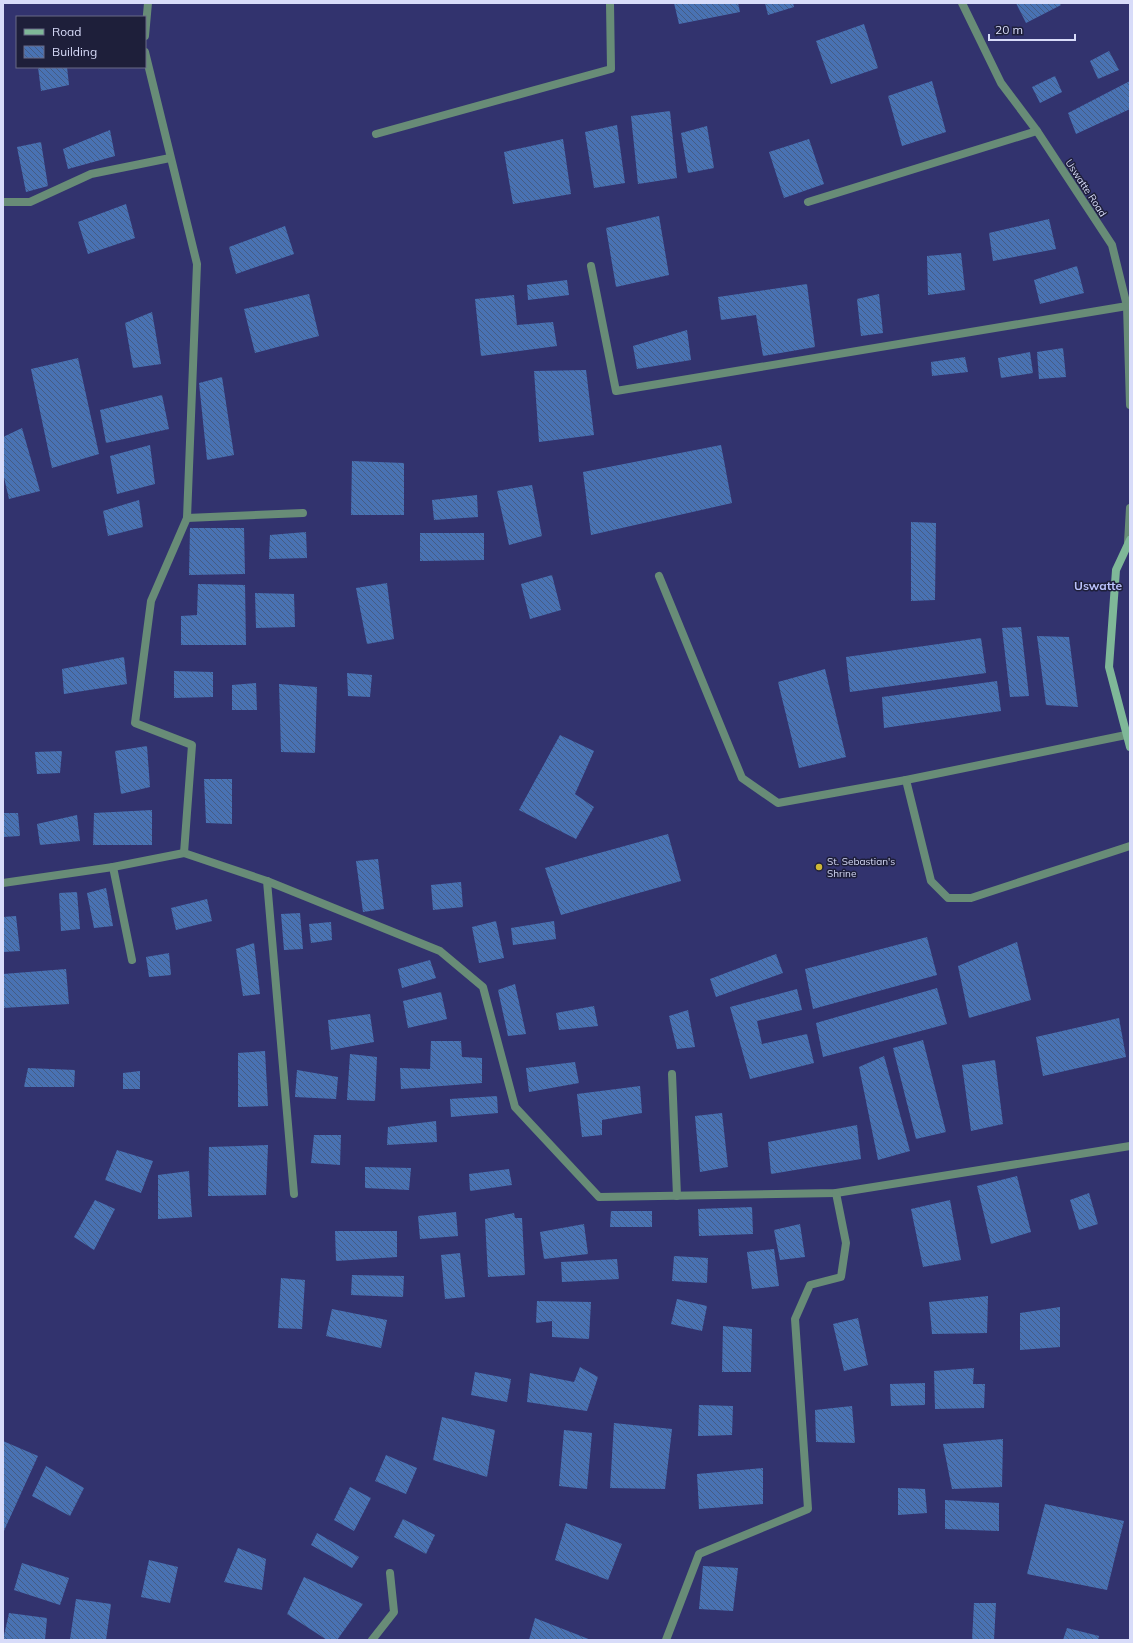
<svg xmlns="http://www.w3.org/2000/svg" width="1133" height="1643" font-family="Mulish,sans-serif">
  <defs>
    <pattern id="building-back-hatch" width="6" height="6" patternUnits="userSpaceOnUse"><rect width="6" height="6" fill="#4972b3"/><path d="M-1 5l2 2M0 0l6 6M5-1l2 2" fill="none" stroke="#455c84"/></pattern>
  </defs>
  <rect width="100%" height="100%" fill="#32336e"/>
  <!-- building -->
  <g fill="url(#building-back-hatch)">
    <path d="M 674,3 L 738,3 L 740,12 L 679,24 Z"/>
    <path d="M 765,3 L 793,3 L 794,7 L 768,15 Z"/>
    <path d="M 1016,3 L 1060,3 L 1061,5 L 1026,23 Z"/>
    <path d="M 864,24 L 878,68 L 831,84 L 816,41 Z"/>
    <path d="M 1109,51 L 1119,70 L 1098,79 L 1090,61 Z"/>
    <path d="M 38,67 L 67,67 L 69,85 L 41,91 Z"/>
    <path d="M 1055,76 L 1062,92 L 1040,103 L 1032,87 Z"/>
    <path d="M 932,81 L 946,132 L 902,146 L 888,96 Z"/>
    <path d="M 1130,81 L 1130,109 L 1076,134 L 1068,113 Z"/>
    <path d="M 670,111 L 677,178 L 638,184 L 631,116 Z"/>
    <path d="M 617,125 L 625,183 L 594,188 L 585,132 Z"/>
    <path d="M 707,126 L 714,168 L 688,173 L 681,133 Z"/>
    <path d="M 110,130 L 115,156 L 68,169 L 63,149 Z"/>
    <path d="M 563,139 L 571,194 L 513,204 L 504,152 Z"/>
    <path d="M 809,139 L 824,184 L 784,198 L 769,152 Z"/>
    <path d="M 41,142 L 48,186 L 26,192 L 17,147 Z"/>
    <path d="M 126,204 L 135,238 L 88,254 L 78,222 Z"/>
    <path d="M 659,216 L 669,275 L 616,287 L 606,228 Z"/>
    <path d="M 1049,219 L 1056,249 L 993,261 L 989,233 Z"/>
    <path d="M 285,226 L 294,254 L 236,274 L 229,247 Z"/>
    <path d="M 961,253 L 965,290 L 928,295 L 927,256 Z"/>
    <path d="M 1077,266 L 1084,293 L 1040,304 L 1034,280 Z"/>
    <path d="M 567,280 L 569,295 L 528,300 L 527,285 Z"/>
    <path d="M 807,284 L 815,347 L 763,356 L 756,315 L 721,320 L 718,297 Z"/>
    <path d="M 309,294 L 319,336 L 255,353 L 244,309 Z"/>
    <path d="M 879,294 L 883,333 L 861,336 L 857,299 Z"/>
    <path d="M 514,295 L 517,325 L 553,322 L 557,346 L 481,356 L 475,299 Z"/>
    <path d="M 152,312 L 161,364 L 133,368 L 125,323 Z"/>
    <path d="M 687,330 L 691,360 L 637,369 L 633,346 Z"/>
    <path d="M 1063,348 L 1066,377 L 1039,379 L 1037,352 Z"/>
    <path d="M 1030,352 L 1033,373 L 1001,378 L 998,358 Z"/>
    <path d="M 965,357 L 968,372 L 932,376 L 931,362 Z"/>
    <path d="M 78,358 L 99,454 L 52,468 L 31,369 Z"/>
    <path d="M 586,370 L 594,435 L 539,442 L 534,371 Z"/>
    <path d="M 222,377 L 234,455 L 207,460 L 199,383 Z"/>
    <path d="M 162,395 L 169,429 L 106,443 L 100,410 Z"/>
    <path d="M 22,428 L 40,491 L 9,499 L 3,473 L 3,437 Z"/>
    <path d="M 150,445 L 155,484 L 117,494 L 110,456 Z"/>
    <path d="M 721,445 L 732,503 L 591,535 L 583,472 Z"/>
    <path d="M 352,461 L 404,463 L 404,515 L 351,515 Z"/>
    <path d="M 532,485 L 542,536 L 509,545 L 497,491 Z"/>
    <path d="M 477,495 L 478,517 L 434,520 L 432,500 Z"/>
    <path d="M 139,500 L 143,527 L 108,536 L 103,511 Z"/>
    <path d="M 911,522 L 936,523 L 935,600 L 911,601 Z"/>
    <path d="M 190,528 L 244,528 L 245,574 L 189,575 Z"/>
    <path d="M 306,532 L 307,558 L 269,559 L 270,535 Z"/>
    <path d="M 420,533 L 484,533 L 484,560 L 420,561 Z"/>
    <path d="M 552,575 L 561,610 L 530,619 L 521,584 Z"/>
    <path d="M 387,583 L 394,639 L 367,644 L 356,588 Z"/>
    <path d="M 198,584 L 245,585 L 246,645 L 181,645 L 181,616 L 197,615 Z"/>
    <path d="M 255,593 L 294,594 L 295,627 L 256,628 Z"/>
    <path d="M 1021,627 L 1029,696 L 1010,697 L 1002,628 Z"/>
    <path d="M 1037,636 L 1069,637 L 1078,707 L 1046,705 Z"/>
    <path d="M 981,638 L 986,673 L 850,692 L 846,657 Z"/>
    <path d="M 124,657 L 127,684 L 64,694 L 62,669 Z"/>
    <path d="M 825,669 L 846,757 L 799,768 L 778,682 Z"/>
    <path d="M 174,671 L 213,672 L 213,697 L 174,698 Z"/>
    <path d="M 347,673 L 372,675 L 370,697 L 348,696 Z"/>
    <path d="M 997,681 L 1001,711 L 884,728 L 882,697 Z"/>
    <path d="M 256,683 L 257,710 L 232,710 L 232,685 Z"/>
    <path d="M 279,684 L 317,687 L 315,753 L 281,752 Z"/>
    <path d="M 560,735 L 594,751 L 575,794 L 594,807 L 576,839 L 519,810 Z"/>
    <path d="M 147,746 L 150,787 L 121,794 L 115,751 Z"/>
    <path d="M 62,751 L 60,773 L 37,774 L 35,752 Z"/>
    <path d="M 204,779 L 232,779 L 232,824 L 206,823 Z"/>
    <path d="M 152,810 L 152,845 L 93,845 L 94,813 Z"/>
    <path d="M 3,813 L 18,813 L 20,836 L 3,837 Z"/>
    <path d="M 77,815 L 80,841 L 40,845 L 37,824 Z"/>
    <path d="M 668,834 L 681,881 L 561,915 L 545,868 Z"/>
    <path d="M 378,859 L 384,909 L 363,912 L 356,861 Z"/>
    <path d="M 461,882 L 463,907 L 433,910 L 431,885 Z"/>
    <path d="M 106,888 L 113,926 L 94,928 L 87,893 Z"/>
    <path d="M 77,892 L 80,929 L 61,931 L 59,893 Z"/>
    <path d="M 207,899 L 212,921 L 176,930 L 171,908 Z"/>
    <path d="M 300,913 L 303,949 L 284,950 L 281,914 Z"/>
    <path d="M 16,916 L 20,951 L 3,952 L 3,917 Z"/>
    <path d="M 496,921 L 504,958 L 479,963 L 472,927 Z"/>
    <path d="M 554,921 L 556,939 L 513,945 L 511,928 Z"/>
    <path d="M 331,922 L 332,940 L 311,943 L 309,924 Z"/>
    <path d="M 927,937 L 937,975 L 813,1009 L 805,969 Z"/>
    <path d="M 1017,942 L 1031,1000 L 969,1018 L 958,966 Z"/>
    <path d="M 254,943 L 260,994 L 243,996 L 236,949 Z"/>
    <path d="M 169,953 L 171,975 L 149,977 L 146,957 Z"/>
    <path d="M 776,954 L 783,973 L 716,997 L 710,979 Z"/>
    <path d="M 430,960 L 436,978 L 402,988 L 398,969 Z"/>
    <path d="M 66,969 L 69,1004 L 3,1008 L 3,974 Z"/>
    <path d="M 515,984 L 526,1034 L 508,1036 L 498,990 Z"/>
    <path d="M 937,988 L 947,1024 L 823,1057 L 816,1023 Z"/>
    <path d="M 797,989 L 802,1010 L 757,1021 L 762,1044 L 807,1034 L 814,1063 L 750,1079 L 730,1007 Z"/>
    <path d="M 441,992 L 447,1019 L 408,1028 L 403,1001 Z"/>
    <path d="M 594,1006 L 598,1026 L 559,1030 L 556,1013 Z"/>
    <path d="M 688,1010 L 695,1047 L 677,1049 L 669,1016 Z"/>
    <path d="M 370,1014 L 374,1042 L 331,1050 L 328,1020 Z"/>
    <path d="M 1119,1018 L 1126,1057 L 1043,1076 L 1036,1037 Z"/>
    <path d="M 923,1040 L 946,1132 L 916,1139 L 893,1048 Z"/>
    <path d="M 431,1041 L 461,1041 L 462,1057 L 482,1058 L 482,1083 L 401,1089 L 400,1068 L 430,1069 Z"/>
    <path d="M 265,1051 L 268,1106 L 238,1107 L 238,1053 Z"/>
    <path d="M 350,1054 L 377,1057 L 375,1101 L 347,1100 Z"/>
    <path d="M 884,1056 L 910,1151 L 878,1160 L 859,1067 Z"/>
    <path d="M 995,1060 L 1003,1124 L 971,1131 L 962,1065 Z"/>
    <path d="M 575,1062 L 579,1083 L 529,1092 L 526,1068 Z"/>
    <path d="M 28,1068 L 75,1070 L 74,1087 L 24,1087 Z"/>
    <path d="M 297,1070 L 338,1077 L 336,1099 L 295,1097 Z"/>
    <path d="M 140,1071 L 140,1089 L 123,1089 L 123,1073 Z"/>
    <path d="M 640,1086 L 642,1113 L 602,1120 L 602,1135 L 582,1137 L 577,1094 Z"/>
    <path d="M 497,1096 L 498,1113 L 451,1117 L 450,1099 Z"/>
    <path d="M 722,1113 L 728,1167 L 700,1172 L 695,1116 Z"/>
    <path d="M 436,1121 L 437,1142 L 387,1145 L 388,1127 Z"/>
    <path d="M 857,1125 L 861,1159 L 771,1174 L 768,1142 Z"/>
    <path d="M 314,1135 L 341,1135 L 340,1165 L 311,1163 Z"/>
    <path d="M 268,1145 L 266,1195 L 208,1196 L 209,1147 Z"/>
    <path d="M 117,1150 L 153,1161 L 141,1193 L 105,1180 Z"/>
    <path d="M 365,1167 L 411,1168 L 409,1190 L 365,1188 Z"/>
    <path d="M 509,1169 L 512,1185 L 470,1191 L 469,1174 Z"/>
    <path d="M 189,1171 L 192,1217 L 158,1219 L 158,1175 Z"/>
    <path d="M 1017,1176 L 1031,1232 L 991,1244 L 977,1186 Z"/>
    <path d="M 1089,1193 L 1098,1224 L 1079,1230 L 1070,1200 Z"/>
    <path d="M 95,1200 L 115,1209 L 94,1250 L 74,1237 Z"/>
    <path d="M 950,1200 L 961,1260 L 923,1267 L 911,1209 Z"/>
    <path d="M 752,1207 L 753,1234 L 699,1236 L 698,1209 Z"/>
    <path d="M 611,1211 L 652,1211 L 652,1227 L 610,1227 Z"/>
    <path d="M 456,1212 L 458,1236 L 420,1239 L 418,1216 Z"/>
    <path d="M 514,1213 L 515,1218 L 522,1218 L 525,1275 L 488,1277 L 485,1219 Z"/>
    <path d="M 584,1224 L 588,1254 L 544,1259 L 540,1232 Z"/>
    <path d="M 800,1224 L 805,1257 L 780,1260 L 774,1230 Z"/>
    <path d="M 335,1231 L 397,1231 L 397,1257 L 336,1261 Z"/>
    <path d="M 774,1249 L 779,1286 L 752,1289 L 747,1252 Z"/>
    <path d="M 460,1253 L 465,1297 L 445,1299 L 441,1255 Z"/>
    <path d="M 674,1256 L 708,1258 L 707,1283 L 672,1281 Z"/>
    <path d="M 617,1259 L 619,1279 L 562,1282 L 561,1262 Z"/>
    <path d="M 352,1275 L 404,1276 L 403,1297 L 351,1295 Z"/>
    <path d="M 281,1278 L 305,1280 L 302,1329 L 278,1328 Z"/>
    <path d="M 988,1296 L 987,1333 L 932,1334 L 929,1302 Z"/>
    <path d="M 677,1299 L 707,1306 L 702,1331 L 671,1324 Z"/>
    <path d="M 537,1301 L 591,1302 L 589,1339 L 552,1337 L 552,1321 L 536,1323 Z"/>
    <path d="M 1060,1307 L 1060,1347 L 1020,1350 L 1020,1313 Z"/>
    <path d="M 332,1309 L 387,1320 L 381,1348 L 326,1336 Z"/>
    <path d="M 858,1318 L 868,1365 L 844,1371 L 833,1324 Z"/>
    <path d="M 723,1326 L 752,1329 L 751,1372 L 722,1372 Z"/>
    <path d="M 580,1367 L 598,1377 L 587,1411 L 527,1402 L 530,1373 L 574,1382 Z"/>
    <path d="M 974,1368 L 973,1384 L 985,1384 L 984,1408 L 935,1409 L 934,1371 Z"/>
    <path d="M 475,1372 L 511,1379 L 507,1402 L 471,1395 Z"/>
    <path d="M 925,1383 L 925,1405 L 891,1406 L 890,1384 Z"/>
    <path d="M 699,1405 L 733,1406 L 732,1435 L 698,1436 Z"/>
    <path d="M 852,1406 L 855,1443 L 816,1442 L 815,1410 Z"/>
    <path d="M 442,1417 L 495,1430 L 487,1477 L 433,1460 Z"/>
    <path d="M 614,1423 L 672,1429 L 665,1489 L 610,1488 Z"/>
    <path d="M 564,1430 L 592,1433 L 587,1489 L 559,1486 Z"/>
    <path d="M 1003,1439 L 1002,1487 L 952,1489 L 943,1444 Z"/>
    <path d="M 3,1441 L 38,1456 L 3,1533 Z"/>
    <path d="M 386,1455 L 417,1468 L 406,1494 L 375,1481 Z"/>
    <path d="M 46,1466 L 84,1488 L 70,1516 L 32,1496 Z"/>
    <path d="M 763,1468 L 763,1504 L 699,1509 L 697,1474 Z"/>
    <path d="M 350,1487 L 371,1498 L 354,1531 L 334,1520 Z"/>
    <path d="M 898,1488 L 925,1489 L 927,1513 L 898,1515 Z"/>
    <path d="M 945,1500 L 999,1503 L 999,1531 L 945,1529 Z"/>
    <path d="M 1045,1504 L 1124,1521 L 1107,1590 L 1027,1574 Z"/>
    <path d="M 403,1519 L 435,1535 L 426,1554 L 394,1537 Z"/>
    <path d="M 566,1523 L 622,1544 L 608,1580 L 555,1560 Z"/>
    <path d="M 317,1533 L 359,1557 L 352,1568 L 311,1545 Z"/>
    <path d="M 238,1548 L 266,1559 L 262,1590 L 224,1582 Z"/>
    <path d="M 149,1560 L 178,1567 L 170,1603 L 141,1597 Z"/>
    <path d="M 22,1563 L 69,1578 L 60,1605 L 14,1590 Z"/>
    <path d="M 703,1566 L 738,1568 L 733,1611 L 699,1609 Z"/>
    <path d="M 304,1577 L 363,1604 L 337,1640 L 327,1640 L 287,1614 Z"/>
    <path d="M 76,1599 L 111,1604 L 106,1640 L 70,1639 Z"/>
    <path d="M 974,1603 L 996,1603 L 994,1640 L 972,1640 Z"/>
    <path d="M 9,1613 L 47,1618 L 45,1640 L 3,1640 Z"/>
    <path d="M 535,1618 L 591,1640 L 529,1640 Z"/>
    <path d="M 1067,1628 L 1099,1636 L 1098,1640 L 1063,1640 Z"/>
  </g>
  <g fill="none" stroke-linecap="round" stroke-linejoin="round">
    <!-- lane -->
    <g stroke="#688c77" stroke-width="8">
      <path d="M 659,576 L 742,778 L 778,803 L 906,780 L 1126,735"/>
      <path d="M 906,780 L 931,881 L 948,898 L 971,898 L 1130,846"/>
    </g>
    <!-- street -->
    <g stroke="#688c77" stroke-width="8">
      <path d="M 962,3 L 1001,83 L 1037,131 L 1112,245 L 1127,306 L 1130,405"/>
      <path d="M 145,36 L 148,3"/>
      <path d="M 145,52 L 197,264 L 187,518 L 151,601 L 135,723 L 192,745 L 184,853 L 267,881 L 440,951 L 483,987 L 515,1107 L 599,1197 L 836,1193 L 1130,1146"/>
      <path d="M 376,134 L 611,69 L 610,3"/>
      <path d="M 3,202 L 30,202 L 91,174 L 170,158"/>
      <path d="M 808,202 L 1037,131"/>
      <path d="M 591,266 L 616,391 L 1127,306"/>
      <path d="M 187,518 L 303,513"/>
      <path d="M 1128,543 L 1130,508"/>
      <path d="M 113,867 L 132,960"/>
      <path d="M 267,881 L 294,1194"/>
      <path d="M 3,883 L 113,867 L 184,853"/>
      <path d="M 672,1074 L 677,1196"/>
      <path d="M 372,1640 L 394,1612 L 390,1573"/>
      <path d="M 666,1640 L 699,1554 L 808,1509 L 795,1319 L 810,1285 L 841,1277 L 846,1243 L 836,1193"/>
    </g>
    <!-- secondary -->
    <path stroke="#7fb898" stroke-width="8" d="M 1130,540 L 1116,570 L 1109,667 L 1130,747"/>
  </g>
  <!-- markers -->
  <circle fill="#ceb837" stroke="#1e1f3a" stroke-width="1.5" cx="819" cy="867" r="4"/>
  <g text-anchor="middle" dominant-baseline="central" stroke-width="3" stroke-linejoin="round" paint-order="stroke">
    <!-- street labels -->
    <g font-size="10" fill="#d8dcf9" stroke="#1e1f3a">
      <text transform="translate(1086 188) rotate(57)">Uswatte Road</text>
    </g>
    <!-- poi labels -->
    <g font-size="10" fill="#d8dcf9" stroke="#1e1f3a" text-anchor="start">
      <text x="827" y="861">St. Sebastian's<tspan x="827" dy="12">Shrine</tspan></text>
    </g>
    <!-- quarter labels -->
    <g font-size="12" font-weight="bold" fill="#bbc2fb" stroke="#1e1f3a">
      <text x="1098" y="585">Uswatte</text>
    </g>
  </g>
  <!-- border -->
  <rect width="1133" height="1643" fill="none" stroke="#d8dcf9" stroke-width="8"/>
  <!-- legend -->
  <rect x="16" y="16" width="130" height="52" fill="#1e1f3a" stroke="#686b86"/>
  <rect x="24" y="29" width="20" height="6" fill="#7fb898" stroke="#686b86"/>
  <text x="52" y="36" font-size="12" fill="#d8dcf9">Road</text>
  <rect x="24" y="46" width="20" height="12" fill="url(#building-back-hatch)" stroke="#686b86"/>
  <text x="52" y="56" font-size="12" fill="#d8dcf9">Building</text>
  <!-- scale -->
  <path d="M989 34v6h86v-6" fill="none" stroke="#d8dcf9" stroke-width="2"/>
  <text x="995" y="34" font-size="12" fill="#d8dcf9" stroke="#1e1f3a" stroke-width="3" paint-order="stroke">20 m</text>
</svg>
